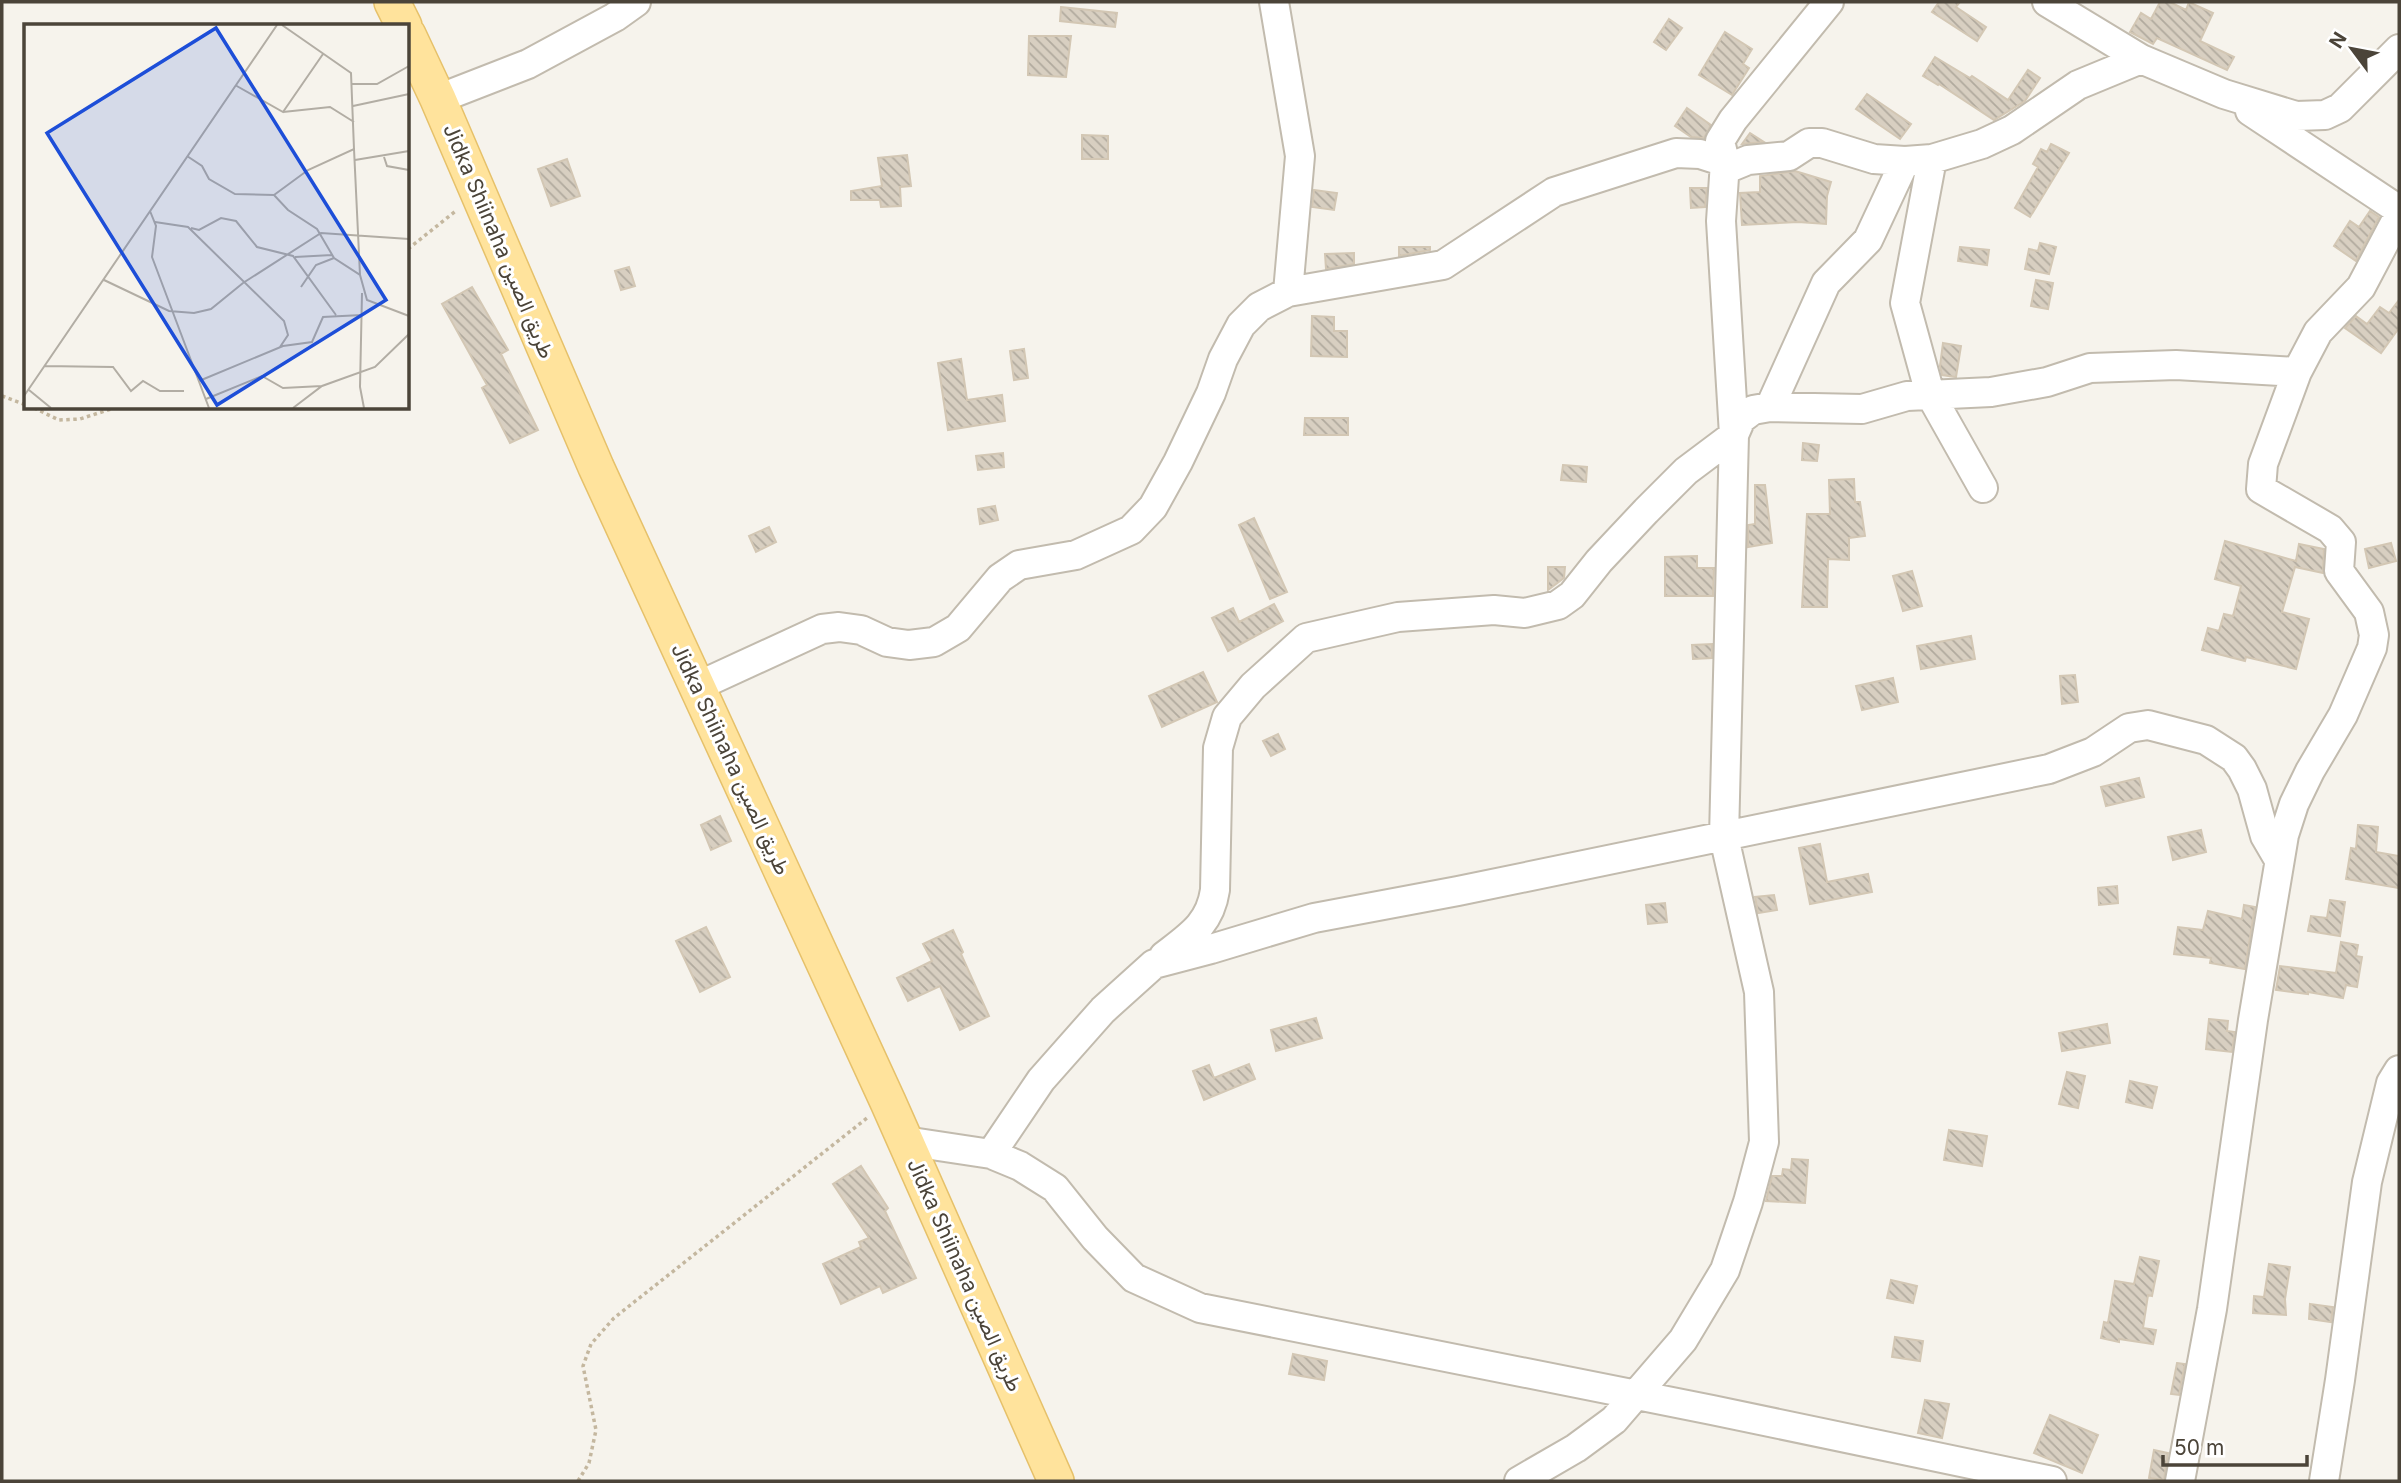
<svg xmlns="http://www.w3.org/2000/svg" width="2401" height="1483" viewBox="0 0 2401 1483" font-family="Inter,Vazirmatn,sans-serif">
<defs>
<pattern id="building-back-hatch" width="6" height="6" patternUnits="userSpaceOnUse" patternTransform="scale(1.75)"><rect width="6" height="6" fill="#d8cfc1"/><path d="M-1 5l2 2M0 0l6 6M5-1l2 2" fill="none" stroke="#b1aa9e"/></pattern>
</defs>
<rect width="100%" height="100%" fill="#f6f3ec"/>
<path fill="url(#building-back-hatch)" stroke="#d3c7b4" stroke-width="2" d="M 1939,2 L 1960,2 L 1956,7 L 1986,27 L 1977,41 L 1932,12 Z
M 2160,2 L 2170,2 L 2186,10 L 2189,2 L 2213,13 L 2200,41 L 2234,57 L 2227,70 L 2157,38 L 2153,44 L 2130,32 L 2141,13 L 2151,19 Z
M 1061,7 L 1117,13 L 1115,27 L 1060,21 Z
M 1669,19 L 1682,28 L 1666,50 L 1654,42 Z
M 1725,32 L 1752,49 L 1743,64 L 1749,68 L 1732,95 L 1699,75 Z
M 1029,36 L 1071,36 L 1066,77 L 1028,75 Z
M 1935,57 L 1970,78 L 1972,76 L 2008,100 L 2028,70 L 2040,78 L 2025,101 L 1994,120 L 1939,84 L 1938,85 L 1923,76 Z
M 1867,94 L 1911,124 L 1900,139 L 1856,109 Z
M 1687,108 L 1711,125 L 1704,138 L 1691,137 L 1675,126 Z
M 1750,133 L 1764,142 L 1742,144 Z
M 1082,135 L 1108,136 L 1108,159 L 1082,159 Z
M 2051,144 L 2069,153 L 2030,217 L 2015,208 L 2038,167 L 2033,164 L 2041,149 L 2047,152 Z
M 907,155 L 911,186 L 900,187 L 901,206 L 881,207 L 880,200 L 851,200 L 851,191 L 882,186 L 878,158 Z
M 567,159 L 580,196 L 551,206 L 538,169 Z
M 1795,171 L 1831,182 L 1827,196 L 1826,224 L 1798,222 L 1742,225 L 1740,193 L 1760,192 L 1760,176 Z
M 1690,188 L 1707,188 L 1705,207 L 1691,208 Z
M 1314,190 L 1337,193 L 1334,210 L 1312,207 Z
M 2370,211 L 2379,217 L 2356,261 L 2334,246 L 2350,221 L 2359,227 Z
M 2040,243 L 2056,247 L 2049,274 L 2025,269 L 2029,249 L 2038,251 Z
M 1399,247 L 1430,247 L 1430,250 L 1399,256 Z
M 1960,247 L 1989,250 L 1987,265 L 1958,261 Z
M 1354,253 L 1354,264 L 1326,269 L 1325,254 Z
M 629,267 L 635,286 L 621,290 L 615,271 Z
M 2036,280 L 2053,283 L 2048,309 L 2031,306 Z
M 472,287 L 508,350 L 501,354 L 538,430 L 510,443 L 482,388 L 487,385 L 442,304 Z
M 2399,300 L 2399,328 L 2381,353 L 2345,328 L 2356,316 L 2367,324 L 2380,307 L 2389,313 Z
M 1312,316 L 1334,317 L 1334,331 L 1347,331 L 1347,357 L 1311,356 Z
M 1943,343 L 1961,346 L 1956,377 L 1942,375 L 1940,366 Z
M 1024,349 L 1028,378 L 1014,380 L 1010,351 Z
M 961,359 L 967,400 L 1002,395 L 1005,421 L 948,430 L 938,363 Z
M 1305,418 L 1348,418 L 1348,435 L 1304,435 Z
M 1803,443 L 1819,445 L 1817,461 L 1802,460 Z
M 1003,453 L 1004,467 L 978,470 L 976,456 Z
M 1563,465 L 1587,467 L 1586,482 L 1561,480 Z
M 1854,479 L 1855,502 L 1860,502 L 1865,536 L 1849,538 L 1849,560 L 1828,559 L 1827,607 L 1802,607 L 1807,514 L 1830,514 L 1829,480 Z
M 1755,485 L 1765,485 L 1772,543 L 1748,547 L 1748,525 L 1755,524 Z
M 995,506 L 998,520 L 980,524 L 978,509 Z
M 1254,518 L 1287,592 L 1270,599 L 1239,525 Z
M 769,527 L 776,542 L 756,552 L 749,536 Z
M 2225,541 L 2296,561 L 2299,544 L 2324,549 L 2323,573 L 2295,567 L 2282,612 L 2309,619 L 2296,669 L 2246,657 L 2245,661 L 2202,650 L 2208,628 L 2219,631 L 2224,614 L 2233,616 L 2241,586 L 2215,579 Z
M 2391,543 L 2396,561 L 2369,568 L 2365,549 Z
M 1697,556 L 1697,568 L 1714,568 L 1713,596 L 1665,596 L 1665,557 Z
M 1548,567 L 1565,567 L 1564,578 L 1548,590 Z
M 1912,571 L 1922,606 L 1903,611 L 1893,576 Z
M 1274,604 L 1283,621 L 1228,651 L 1212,618 L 1233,608 L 1239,622 Z
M 1971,636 L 1975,659 L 1921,669 L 1917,646 Z
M 1712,644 L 1712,658 L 1693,659 L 1692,645 Z
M 1203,672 L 1217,702 L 1162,727 L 1149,696 Z
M 2075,675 L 2078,702 L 2062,704 L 2060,676 Z
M 1893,678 L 1898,702 L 1862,710 L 1856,686 Z
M 1278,734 L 1285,749 L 1271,756 L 1263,741 Z
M 2139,778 L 2144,797 L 2106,806 L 2101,787 Z
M 720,816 L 731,841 L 711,850 L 701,825 Z
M 2358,825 L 2378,827 L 2376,852 L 2399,856 L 2399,888 L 2346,879 L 2351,848 L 2356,849 Z
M 2201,830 L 2206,852 L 2173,860 L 2168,837 Z
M 1820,844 L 1827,882 L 1868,874 L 1872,892 L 1810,904 L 1799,848 Z
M 2117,886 L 2118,903 L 2099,905 L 2098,888 Z
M 1774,895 L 1777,910 L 1758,913 L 1755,897 Z
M 2330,900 L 2345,902 L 2340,936 L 2308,931 L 2311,916 L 2327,918 Z
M 1665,903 L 1667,922 L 1648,924 L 1646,905 Z
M 2244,905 L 2255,907 L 2245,969 L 2210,963 L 2211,958 L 2174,954 L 2178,927 L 2203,930 L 2208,911 L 2242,919 Z
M 706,927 L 730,977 L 700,992 L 676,941 Z
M 953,930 L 963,952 L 961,954 L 989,1016 L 960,1030 L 940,986 L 908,1001 L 897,978 L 932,961 L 923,944 Z
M 2341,942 L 2358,945 L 2356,956 L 2362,957 L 2357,987 L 2346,985 L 2343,998 L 2308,992 L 2308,994 L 2276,990 L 2280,966 L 2336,973 Z
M 1316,1018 L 1322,1038 L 1276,1051 L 1271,1030 Z
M 2209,1019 L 2228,1021 L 2227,1031 L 2235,1032 L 2232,1052 L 2206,1049 Z
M 2107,1024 L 2110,1043 L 2062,1051 L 2059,1033 Z
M 1249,1064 L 1255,1079 L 1204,1100 L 1193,1071 L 1209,1065 L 1214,1078 Z
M 2067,1072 L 2085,1076 L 2078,1108 L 2059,1104 Z
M 2130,1081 L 2157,1087 L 2152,1108 L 2126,1102 Z
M 1949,1130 L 1987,1136 L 1982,1166 L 1944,1160 Z
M 1792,1159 L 1808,1160 L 1805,1203 L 1766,1201 L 1772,1176 L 1782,1176 L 1783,1169 L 1791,1170 Z
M 861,1166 L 888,1208 L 885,1211 L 916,1278 L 883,1293 L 880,1286 L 841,1304 L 823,1264 L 861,1247 L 859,1242 L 869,1238 L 833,1184 Z
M 2140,1257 L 2159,1261 L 2152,1296 L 2148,1295 L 2143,1328 L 2156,1330 L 2153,1344 L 2119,1339 L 2119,1342 L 2101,1338 L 2104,1322 L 2108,1323 L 2115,1281 L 2134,1284 Z
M 2269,1264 L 2290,1267 L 2285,1299 L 2286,1315 L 2253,1313 L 2254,1296 L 2264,1297 Z
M 1891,1280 L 1917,1286 L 1913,1303 L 1887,1298 Z
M 2310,1304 L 2333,1307 L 2331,1322 L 2309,1319 Z
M 1895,1337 L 1923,1341 L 1920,1361 L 1892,1357 Z
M 1293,1354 L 1327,1361 L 1324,1380 L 1289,1374 Z
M 2177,1363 L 2185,1364 L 2179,1395 L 2171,1394 Z
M 1925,1400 L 1949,1404 L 1942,1438 L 1918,1433 Z
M 2050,1415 L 2098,1435 L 2082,1473 L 2034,1453 Z
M 2154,1450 L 2168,1453 L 2164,1480 L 2149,1478 Z"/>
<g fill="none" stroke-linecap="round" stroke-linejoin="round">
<g stroke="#c2bbae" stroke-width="32">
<path id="minor" d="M 1274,2 L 1300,156 L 1288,292
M 2047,2 L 2141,59
M 438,99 L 528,64 L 615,17 L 636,2
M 2250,111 L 2399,210
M 1932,159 L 1905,303 L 1930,394 L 1983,488
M 1770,407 L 1826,283 L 1868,240 L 1905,161
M 698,686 L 822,629 L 839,627 L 861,630 L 887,642 L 909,645 L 934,642 L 958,628 L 1000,578 L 1019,565 L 1076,555 L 1131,530 L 1153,507 L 1178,462 L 1211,393 L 1223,359 L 1241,325 L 1259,307 L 1288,292 L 1443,265 L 1554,192 L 1676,153 L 1700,154 L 1725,162 L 1731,167 L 1748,160 L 1789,156 L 1809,143 L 1822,143 L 1874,159 L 1905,161 L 1932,159 L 1982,144 L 2012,130 L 2078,85 L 2141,59 L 2224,94 L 2296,116 L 2325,115 L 2340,108 L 2399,49
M 1164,956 C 1190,936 1210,924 1215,890 L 1218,748 L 1227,717 L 1253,686 L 1306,638 L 1398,617 L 1494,610 L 1525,613 L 1558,605 L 1572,595 L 1599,561 L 1646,511 L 1686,471 L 1734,435 L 1741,419 L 1753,410 L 1770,407 L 1862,409 L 1907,396 L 1991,392 L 2047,382 L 2090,368 L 2176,365 L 2297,372
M 905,1141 L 991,1154 L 1020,1166 L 1055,1188 L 1095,1238 L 1134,1278 L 1200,1308 L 1712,1410 L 2052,1481
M 991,1154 L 1041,1080 L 1103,1010 L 1154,964 L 1211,949 L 1314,918 L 1458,891 L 2049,769 L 2093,752 L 2129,728 L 2148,725 L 2206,740 L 2234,758 L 2242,769 L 2252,789 L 2265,836 L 2279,860
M 1519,1481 L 1576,1448 L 1614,1420 L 1683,1340 L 1725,1270 L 1748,1202 L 1764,1142 L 1759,992 L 1724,837 L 1734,435 L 1721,221 L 1725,162 L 1720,141 L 1733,120 L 1829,2
M 2180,1481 L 2212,1309 L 2253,1020 L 2284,835 L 2294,804 L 2310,771 L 2343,715 L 2372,648 L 2374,635 L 2369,612 L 2339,571 L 2341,542 L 2330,529 L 2261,489 L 2263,464 L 2297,372 L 2318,332 L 2361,287 L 2399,215
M 2324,1481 L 2340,1380 L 2367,1182 L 2391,1083 L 2399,1070"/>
</g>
<g stroke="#e6c16a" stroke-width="38">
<path id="major" d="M 392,2 L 404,26
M 408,35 L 438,99 L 596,467 L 888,1102 L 1056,1481"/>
</g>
<path stroke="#c4b79f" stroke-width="3.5" stroke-dasharray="3.5 3.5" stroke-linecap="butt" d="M 408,249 L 457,210
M 2,396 L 26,405
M 34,408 L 59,420 L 80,419 L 114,408
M 578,1481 L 589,1463 L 596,1430 L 583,1366 L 591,1344 L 614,1318 L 867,1118"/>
<use href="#minor" stroke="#fff" stroke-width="28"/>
<use href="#major" stroke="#ffe39c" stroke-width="35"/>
</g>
<g text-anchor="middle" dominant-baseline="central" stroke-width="6" stroke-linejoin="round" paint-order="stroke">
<g font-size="21" fill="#4b4439" stroke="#fff">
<text transform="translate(499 241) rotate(67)">Jidka Shiinaha طريق الصين</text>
<text transform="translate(731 759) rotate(65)">Jidka Shiinaha طريق الصين</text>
<text transform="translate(965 1275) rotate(66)">Jidka Shiinaha طريق الصين</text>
</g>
</g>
<g transform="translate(24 24)">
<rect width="385" height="385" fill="#f6f3ec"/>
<path fill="none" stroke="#b2ada4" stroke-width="2" d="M 258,1 L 327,49 L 330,125M 328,60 L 353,60 L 385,42M 211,61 L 259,88 L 299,30M 329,82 L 385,70M 259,88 L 306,83 L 330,98M 163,132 L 178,142 L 185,155 L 211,170 L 250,171 L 264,186 L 293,205 L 310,234 L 336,251 L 343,276 L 385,292M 360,133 L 363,142 L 385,146M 331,136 L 385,127M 250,171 L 284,146 L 330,125 L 336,251M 126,187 L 132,202 L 128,233 L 185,384M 131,198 L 164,203 L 260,297 L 264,311 L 256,323M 167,204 L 175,206 L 197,194 L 212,197 L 233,223 L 269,232 L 312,291M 271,233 L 308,231M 80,256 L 145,287 L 170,289 L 187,285 L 219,259 L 297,209 L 385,215M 277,263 L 292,241 L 310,234M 338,269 L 336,363 L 340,384M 20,342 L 89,343 L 107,367 L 119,357 L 136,367 L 160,367M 175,357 L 259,322 L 288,318 L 299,293 L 338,291M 5,366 L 27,384M 0,372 L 253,1M 182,375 L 238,352 L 259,364 L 298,362M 269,384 L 298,362 L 351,343 L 385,310"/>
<path fill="#1d4ed8" fill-opacity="0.15" stroke="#1d4ed8" stroke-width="3.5" d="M 192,4 L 362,276 L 193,381 L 23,109 Z"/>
<rect width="385" height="385" fill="none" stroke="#4b4439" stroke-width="3.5"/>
</g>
<rect width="2401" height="1483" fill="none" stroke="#4b4439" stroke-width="7"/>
<g transform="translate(2352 49) rotate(302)" stroke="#ffffff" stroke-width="5" paint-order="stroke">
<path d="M0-5L12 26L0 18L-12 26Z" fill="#4b4439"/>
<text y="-10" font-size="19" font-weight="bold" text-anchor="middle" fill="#4b4439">N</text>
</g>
<path d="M2163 1455v10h144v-10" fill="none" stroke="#4b4439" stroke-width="3.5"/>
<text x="2174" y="1455" font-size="21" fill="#4b4439" stroke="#ffffff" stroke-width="5" paint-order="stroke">50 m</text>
</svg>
